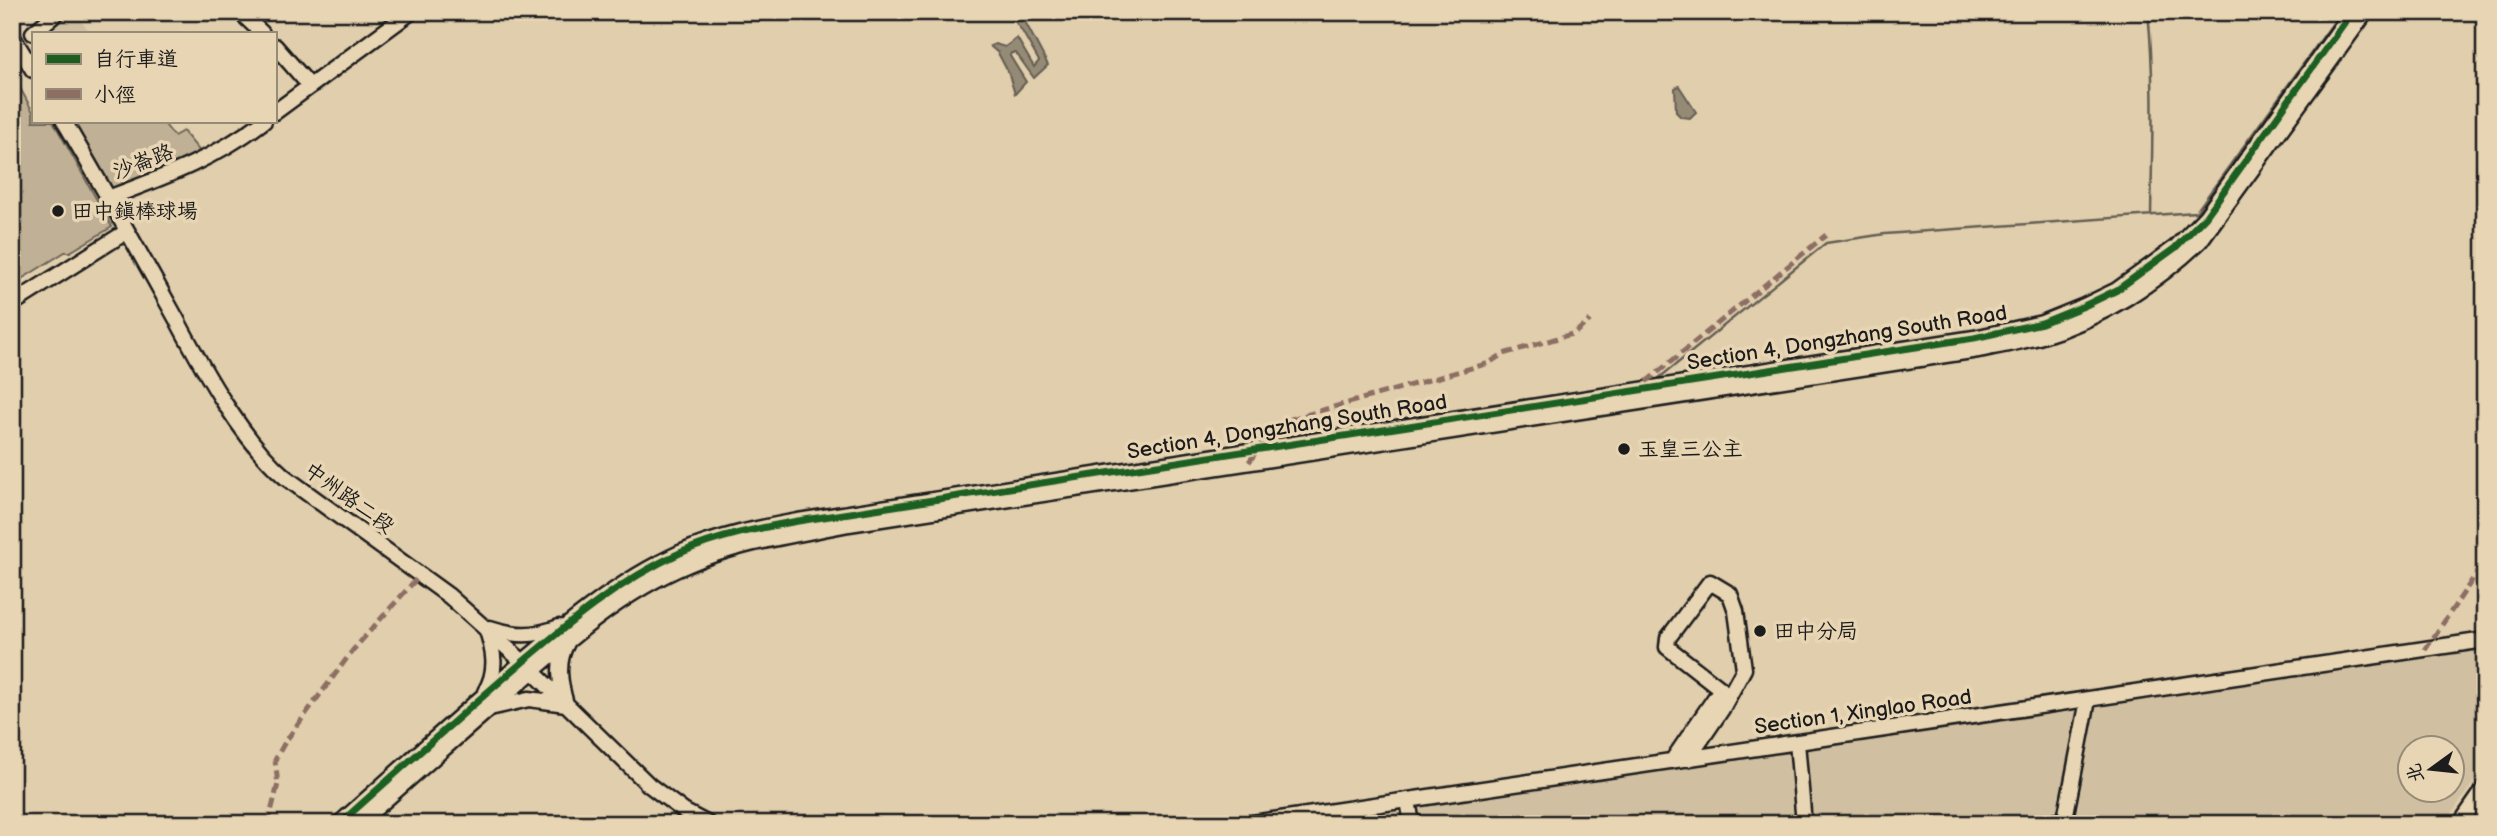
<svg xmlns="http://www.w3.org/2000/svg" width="2497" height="836" viewBox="0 0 2497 836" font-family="'Balsamiq Sans','LXGW WenKai TC',sans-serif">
<rect width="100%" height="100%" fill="#e0cead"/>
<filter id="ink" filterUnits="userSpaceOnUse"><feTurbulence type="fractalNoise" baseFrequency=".0143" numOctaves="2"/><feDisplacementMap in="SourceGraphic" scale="14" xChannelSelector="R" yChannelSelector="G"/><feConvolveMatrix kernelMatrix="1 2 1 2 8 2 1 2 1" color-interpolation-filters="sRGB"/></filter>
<g filter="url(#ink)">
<path fill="#d0bfa1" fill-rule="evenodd" d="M 68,12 L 73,12 L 91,33 L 45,33 Z
M 2485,649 L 2485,766 L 2444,824 L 1280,824 ZM 2410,748 L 2452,748 L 2452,790 L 2410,790 Z"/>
<path fill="#c0b095" stroke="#6e6658" stroke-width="2" d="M 12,73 L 33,112 L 33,121 L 53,121 L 112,227 L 70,252 L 65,252 L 12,285 Z
M 69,121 L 162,121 L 174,136 L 183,131 L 203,155 L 113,191 Z"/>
<path fill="#958a76" stroke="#655e52" stroke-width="2" d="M 1008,12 L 1020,12 L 1048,65 L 1034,78 L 1016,53 L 1011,53 L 1010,56 L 1026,82 L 1015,94 L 1008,72 L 998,53 L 990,46 L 995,44 L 1005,47 L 1017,38 L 1034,67 L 1039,61 L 1022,31 Z
M 1679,86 L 1696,112 L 1690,118 L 1681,117 L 1676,112 L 1675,88 Z"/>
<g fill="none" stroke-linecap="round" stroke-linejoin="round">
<path stroke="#655e52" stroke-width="2.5" d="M 2148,12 C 2155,80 2152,148 2151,215
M 1653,383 L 1826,243 L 1885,234 L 2196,212 L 2341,12"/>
<g stroke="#1c1c1c" stroke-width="19">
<path id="minor" d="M 240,12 L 262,33
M 33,33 L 58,12
M 12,36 L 33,70
M 275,46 L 310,86
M 275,112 L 411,12
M 64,121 C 102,186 140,253 177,320 C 204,371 242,440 285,477 L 449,596 L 523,662 L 649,785 L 685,812 L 708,824
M 108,198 C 167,176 214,159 264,121
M 12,304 L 126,232
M 490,628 C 515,636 534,637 559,627
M 485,692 C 498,671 494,651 486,628
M 494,707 L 529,699 L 566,704 C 560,684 556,662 567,643
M 1797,742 L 1804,824
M 1672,761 L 1721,689 L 1667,647 L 1668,638 L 1710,582 L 1730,594 L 1736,611 L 1744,669 L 1722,709 L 1688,759
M 1408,800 L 1412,824
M 339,824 C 396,773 453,722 511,672 C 564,627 616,582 680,553 C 718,536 759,528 798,521 L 1974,338 L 2042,323 L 2084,306 L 2117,290 L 2175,248 L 2206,216 L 2352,12
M 358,824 C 409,779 460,734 511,690 C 565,642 621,592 689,564 C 740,542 795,535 849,524 L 1978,350 C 1999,346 2021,342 2042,336 C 2101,319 2156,283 2200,241 L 2366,12
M 1246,824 L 2485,640
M 2036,824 L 2065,820
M 2064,824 L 2088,700
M 2460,824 L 2485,788"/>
</g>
<use href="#minor" stroke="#e8d5b3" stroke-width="14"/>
<path stroke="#8d6e63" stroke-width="5" stroke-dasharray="10 5" stroke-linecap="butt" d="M 1646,382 L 1826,235
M 1249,462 L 1258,449 L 1284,421 L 1489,363 L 1503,354 L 1575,333 L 1590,320
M 2425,650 L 2485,561
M 268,824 L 278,784 L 275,760 L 285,742 L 353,650 L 419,576"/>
<g stroke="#e8d5b3" stroke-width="11">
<path id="cycleway" d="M 339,824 C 396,773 453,722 511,672 C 564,627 616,582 680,553 C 718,536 759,528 798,521 L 1974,338 L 2042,323 L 2084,306 L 2117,290 L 2175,248 L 2206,216 L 2352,12"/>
</g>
<use href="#cycleway" stroke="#1b5e20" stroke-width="7"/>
</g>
</g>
<g fill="#1c1c1c" stroke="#e8d5b3" stroke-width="2.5">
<circle cx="58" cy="211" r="7"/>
<circle cx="1624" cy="449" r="7"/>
<circle cx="1760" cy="631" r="7"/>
</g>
<g text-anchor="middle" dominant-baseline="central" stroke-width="7" stroke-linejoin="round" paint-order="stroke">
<g font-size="21" fill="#1c1c1c" stroke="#e8d5b3">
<text transform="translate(143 162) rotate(-21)">沙崙路</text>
<text transform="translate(1847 338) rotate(-9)">Section 4, Dongzhang South Road</text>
<text transform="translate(1287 427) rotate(-9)">Section 4, Dongzhang South Road</text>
<text transform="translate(349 498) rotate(36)">中州路二段</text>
<text transform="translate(1863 712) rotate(-8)">Section 1, Xinglao Road</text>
</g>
<g font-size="21" fill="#1c1c1c" stroke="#e8d5b3" text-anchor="start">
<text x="72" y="211">田中鎮棒球場</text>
<text x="1638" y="449">玉皇三公主</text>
<text x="1774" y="631">田中分局</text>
</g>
</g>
<rect width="2497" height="836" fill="none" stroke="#e8d5b3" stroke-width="42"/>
<rect x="21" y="21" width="2455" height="794" fill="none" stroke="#1c1c1c" stroke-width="2.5" filter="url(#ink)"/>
<rect x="32" y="32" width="245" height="91" fill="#e8d5b3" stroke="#968b77" stroke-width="2"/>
<rect x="46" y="54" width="35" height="10" fill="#1b5e20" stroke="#968b77" stroke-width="2"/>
<text x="94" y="66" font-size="21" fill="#1c1c1c">自行車道</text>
<rect x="46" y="89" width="35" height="10" fill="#8d6e63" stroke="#968b77" stroke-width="2"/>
<text x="94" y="102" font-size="21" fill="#1c1c1c">小徑</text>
<g transform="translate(2431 769) rotate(255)"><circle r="33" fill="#e8d5b3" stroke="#968b77" stroke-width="2"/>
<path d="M0-5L12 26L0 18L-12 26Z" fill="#1c1c1c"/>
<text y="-10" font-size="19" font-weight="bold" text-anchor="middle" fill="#1c1c1c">北</text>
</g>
</svg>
